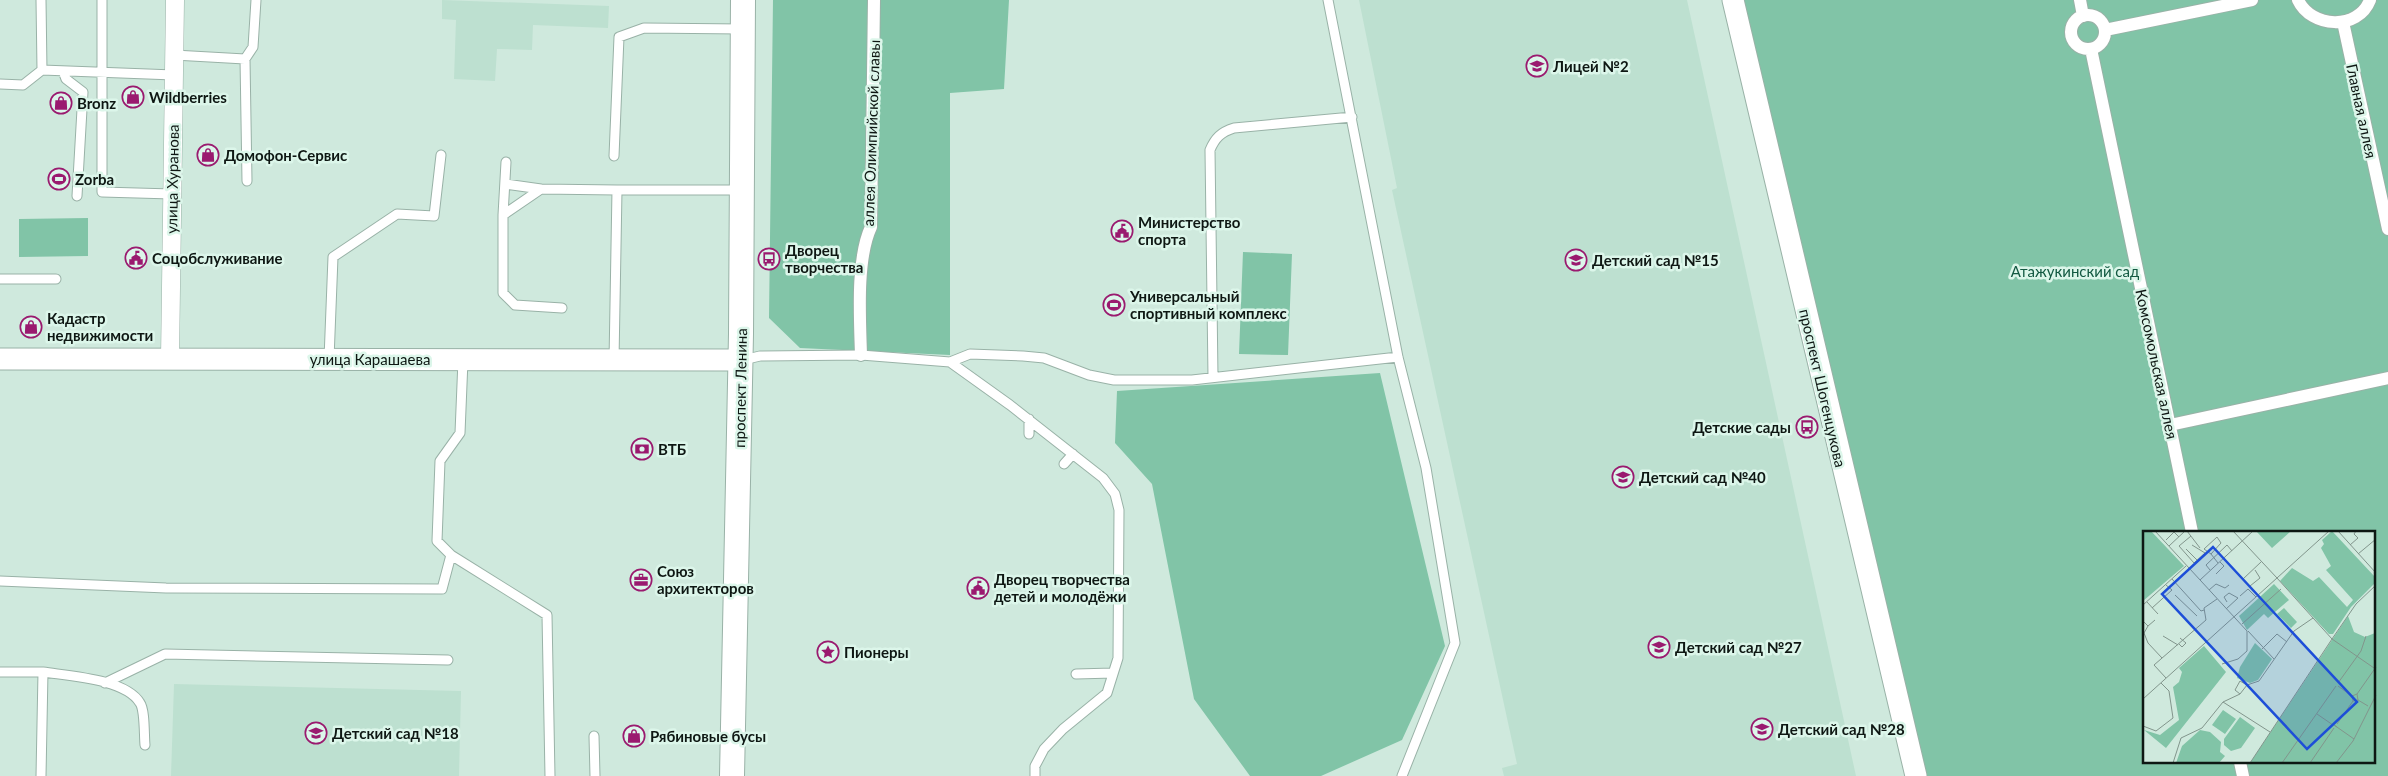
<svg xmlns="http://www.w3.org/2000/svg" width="2388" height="776" viewBox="0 0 2388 776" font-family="Lato,sans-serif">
<rect width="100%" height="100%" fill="#cfe9dd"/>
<path fill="#bde0d0" d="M 442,0 L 609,6 L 608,28 L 533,25 L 532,50 L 497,49 L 495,81 L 454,79 L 456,20 L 442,19 Z
M 1359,0 L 1687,0 L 1856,776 L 1504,776 L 1502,768 L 1517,764 L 1392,190 L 1397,188 Z
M 174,684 L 461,691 L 459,776 L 171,776 Z"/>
<path fill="#81c4a7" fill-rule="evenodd" d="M 773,0 L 1009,0 L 1004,89 L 950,93 L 950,355 L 800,348 L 769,318 Z
M 1733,0 L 2388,0 L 2388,776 L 1916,776 ZM 2144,532 L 2374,532 L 2374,762 L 2144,762 Z
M 88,218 L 88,256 L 19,257 L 19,219 Z
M 1243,252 L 1292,254 L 1288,355 L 1239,354 Z
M 1380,373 L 1445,646 L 1402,740 L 1321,776 L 1250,776 L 1194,699 L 1152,484 L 1115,443 L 1117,391 Z"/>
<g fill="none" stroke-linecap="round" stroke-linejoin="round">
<g stroke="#99b2a7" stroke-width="11">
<path id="service" d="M 41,0 L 42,70
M 102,0 L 102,192 L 172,194
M 1328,0 L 1398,357 L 1426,468 L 1455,643 L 1402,776
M 174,55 L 245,59 L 247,181
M 245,59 L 253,47 L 256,0
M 63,71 L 66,79 L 83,92 L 77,196
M 0,84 L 23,85 L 42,70 L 174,75
M 614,156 L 619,37 L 644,28 L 742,29
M 505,184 L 541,189
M 617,190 L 740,190
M 503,215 L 506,162
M 0,279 L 56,279
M 562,308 L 515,305 L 503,293 L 503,215 L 541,189 L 617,190 L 614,361
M 329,359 L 333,257 L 397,214 L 434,216 L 441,155
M 463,360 L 460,433 L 440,461 L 437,541 L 451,555 L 547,615 L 550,776
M 743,360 L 760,356 L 861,355 L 950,362 L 1010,405 L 1103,478 L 1115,494 L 1119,510 L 1118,658 L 1107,693 L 1063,729 L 1044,749 L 1035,766 L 1035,776
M 950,362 L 970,354 L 1023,356 L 1044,358 L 1089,375 L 1114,380 L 1192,380 L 1398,357
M 1213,377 L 1210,150 C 1215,138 1221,132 1234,128 L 1352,117
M 1029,434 L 1029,419
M 1064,464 L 1073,454
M 0,581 L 166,588 L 442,589 L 451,555
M 0,672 L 43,672 L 41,776
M 43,672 C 69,676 126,679 140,703 C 145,710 144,735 145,745
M 1076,674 L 1113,673
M 105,683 L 165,654 L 448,660
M 594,736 L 595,776"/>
</g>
<g stroke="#99b2a7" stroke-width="14">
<path id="pedestrian" d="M 2080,0 L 2083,16
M 2298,0 C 2311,28 2358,31 2370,0
M2071 32a17 17 0 1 1 34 0a17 17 0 1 1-34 0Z
M 2343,22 L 2388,229
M 2105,30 L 2252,0
M 2091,49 L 2192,532
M 861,355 C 860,319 856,259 871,227 L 874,0
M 2170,425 L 2388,378
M 2240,762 L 2243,776"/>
</g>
<g stroke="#99b2a7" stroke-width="19">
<path id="minor" d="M 170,359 L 175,0"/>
</g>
<g stroke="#99b2a7" stroke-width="23">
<path id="tertiary" d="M 1733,0 L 1916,776
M 0,359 L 740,360"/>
</g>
<g stroke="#99b2a7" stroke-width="26">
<path id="secondary" d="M 732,776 L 741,334 L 743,0"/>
</g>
<use href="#service" stroke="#fff" stroke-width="9"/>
<use href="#pedestrian" stroke="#fff" stroke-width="12"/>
<use href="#minor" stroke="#fff" stroke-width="18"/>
<use href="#tertiary" stroke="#fff" stroke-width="21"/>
<use href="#secondary" stroke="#fff" stroke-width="24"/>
</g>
<defs>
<g id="school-ring" transform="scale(1.125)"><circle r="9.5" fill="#dcf6ea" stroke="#9a1a6f" stroke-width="1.5"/><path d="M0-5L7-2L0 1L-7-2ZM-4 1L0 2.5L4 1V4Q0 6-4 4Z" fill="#9a1a6f"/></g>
<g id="shop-ring" transform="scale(1.125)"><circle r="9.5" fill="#dcf6ea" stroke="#9a1a6f" stroke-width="1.5"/><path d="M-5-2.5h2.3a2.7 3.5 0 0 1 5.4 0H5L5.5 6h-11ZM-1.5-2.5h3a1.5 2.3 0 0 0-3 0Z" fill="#9a1a6f"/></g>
<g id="stadium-ring" transform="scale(1.125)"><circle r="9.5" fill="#dcf6ea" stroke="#9a1a6f" stroke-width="1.5"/><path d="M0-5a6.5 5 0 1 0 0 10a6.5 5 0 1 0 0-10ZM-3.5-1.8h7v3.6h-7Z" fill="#9a1a6f"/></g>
<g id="civic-ring" transform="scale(1.125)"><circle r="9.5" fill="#dcf6ea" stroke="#9a1a6f" stroke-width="1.5"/><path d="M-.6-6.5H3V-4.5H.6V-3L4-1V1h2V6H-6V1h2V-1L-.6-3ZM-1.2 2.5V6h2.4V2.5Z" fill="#9a1a6f"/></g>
<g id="bus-ring" transform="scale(1.125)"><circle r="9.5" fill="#dcf6ea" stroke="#9a1a6f" stroke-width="1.5"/><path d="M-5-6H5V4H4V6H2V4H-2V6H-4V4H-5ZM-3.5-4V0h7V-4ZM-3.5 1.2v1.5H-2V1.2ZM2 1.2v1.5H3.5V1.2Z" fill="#9a1a6f"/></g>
<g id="bank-ring" transform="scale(1.125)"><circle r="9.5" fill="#dcf6ea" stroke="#9a1a6f" stroke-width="1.5"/><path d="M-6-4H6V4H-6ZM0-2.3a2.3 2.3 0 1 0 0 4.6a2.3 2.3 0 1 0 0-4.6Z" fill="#9a1a6f"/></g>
<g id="office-ring" transform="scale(1.125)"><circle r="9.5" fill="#dcf6ea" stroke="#9a1a6f" stroke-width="1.5"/><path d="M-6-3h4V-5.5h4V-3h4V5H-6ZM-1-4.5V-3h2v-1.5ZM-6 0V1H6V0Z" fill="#9a1a6f"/></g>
<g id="sight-ring" transform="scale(1.125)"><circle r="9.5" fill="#dcf6ea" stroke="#9a1a6f" stroke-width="1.5"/><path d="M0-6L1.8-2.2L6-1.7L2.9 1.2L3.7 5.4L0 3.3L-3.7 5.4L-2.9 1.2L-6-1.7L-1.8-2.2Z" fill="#9a1a6f"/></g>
</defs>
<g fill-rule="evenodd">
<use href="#school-ring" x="1537" y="66"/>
<use href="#shop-ring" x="133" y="97"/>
<use href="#shop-ring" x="61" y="103"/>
<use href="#shop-ring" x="208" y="155"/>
<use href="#stadium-ring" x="59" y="179"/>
<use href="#civic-ring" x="1122" y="231"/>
<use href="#civic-ring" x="136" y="258"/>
<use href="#bus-ring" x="769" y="259"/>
<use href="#school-ring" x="1576" y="260"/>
<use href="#stadium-ring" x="1114" y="305"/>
<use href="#shop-ring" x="31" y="327"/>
<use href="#bus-ring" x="1807" y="427"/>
<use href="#bank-ring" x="642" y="449"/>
<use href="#school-ring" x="1623" y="477"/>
<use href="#office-ring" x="641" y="580"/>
<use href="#civic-ring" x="978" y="588"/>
<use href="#school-ring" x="1659" y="647"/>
<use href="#sight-ring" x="828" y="652"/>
<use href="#school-ring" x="1762" y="729"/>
<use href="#school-ring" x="316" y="733"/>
<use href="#shop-ring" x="634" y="736"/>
</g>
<g text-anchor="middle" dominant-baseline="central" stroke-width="5" stroke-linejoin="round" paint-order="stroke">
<g font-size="15" font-weight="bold" fill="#0e1713" stroke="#dcf6ea" text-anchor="start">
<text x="1553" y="66">Лицей №2</text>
<text x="149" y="97">Wildberries</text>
<text x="77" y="103">Bronz</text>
<text x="224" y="155">Домофон-Сервис</text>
<text x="75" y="179">Zorba</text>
<text x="1138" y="222">Министерство<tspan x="1138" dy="17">спорта</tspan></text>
<text x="785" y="250">Дворец<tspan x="785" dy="17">творчества</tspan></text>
<text x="152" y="258">Соцобслуживание</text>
<text x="1592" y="260">Детский сад №15</text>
<text x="1130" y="296">Универсальный<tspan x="1130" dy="17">спортивный комплекс</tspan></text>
<text x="47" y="318">Кадастр<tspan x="47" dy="17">недвижимости</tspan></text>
<text x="1791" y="427" text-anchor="end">Детские сады</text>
<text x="658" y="449">ВТБ</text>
<text x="1639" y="477">Детский сад №40</text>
<text x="657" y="571">Союз<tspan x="657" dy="17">архитекторов</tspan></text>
<text x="994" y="579">Дворец творчества<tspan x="994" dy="17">детей и молодёжи</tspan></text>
<text x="1675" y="647">Детский сад №27</text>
<text x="844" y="652">Пионеры</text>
<text x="1778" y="729">Детский сад №28</text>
<text x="332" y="733">Детский сад №18</text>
<text x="650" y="736">Рябиновые бусы</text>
</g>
<g font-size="15" fill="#0e1713" stroke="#dcf6ea">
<text transform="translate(2362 111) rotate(78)">Главная аллея</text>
<text transform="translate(871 133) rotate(-88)">аллея Олимпийской славы</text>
<text transform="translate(172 179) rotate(-89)">улица Хуранова</text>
<text x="370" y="359">улица Карашаева</text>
<text transform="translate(2157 364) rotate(78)">Комсомольская аллея</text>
<text transform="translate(740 388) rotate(-89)">проспект Ленина</text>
<text transform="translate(1823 388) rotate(77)">проспект Шогенцукова</text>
</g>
<g font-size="15" fill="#125941" stroke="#dcf6ea">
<text x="2075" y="271">Атажукинский сад</text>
</g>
</g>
<g transform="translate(2143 531)">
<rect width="232" height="232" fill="#cfe9dd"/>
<path d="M 0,0 L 8,0 L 41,35 L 0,70 ZM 113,0 L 148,0 L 129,17 ZM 189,0 L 232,46 L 231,53 L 208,76 L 190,103 L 186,103 L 137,50 L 149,37 L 170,50 L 176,46 L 204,76 L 210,69 L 183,39 L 188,35 L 178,17 L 181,13 L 179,9 ZM 131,53 L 146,69 L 125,87 L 121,83 L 104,99 L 96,85 ZM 141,77 L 154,91 L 148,97 L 134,83 ZM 205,85 L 211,101 L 222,106 L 232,102 L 232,232 L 107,232 ZM 112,112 L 129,128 L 115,149 L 107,152 L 94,147 L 97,136 ZM 61,115 L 83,141 L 23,217 L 1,199 L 17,204 L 36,189 L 30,156 L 36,151 L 39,141 L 36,137 ZM 80,179 L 93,188 L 82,203 L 69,194 ZM 97,186 L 112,197 L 98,217 L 88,220 L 81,214 L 81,208 ZM 57,199 L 67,201 L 78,211 L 77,221 L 82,225 L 76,232 L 33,232 L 39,215 Z" fill="#81c4a7"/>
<path fill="none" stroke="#82958c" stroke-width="1" d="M 12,0 L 104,100 L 104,120 L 95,128 L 79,133M 44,0 L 57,17M 90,0 L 134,47M 195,0 L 233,42M 48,5 L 36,15 L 51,32 L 62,22 L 49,14M 23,9 L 31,1 L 36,6M 207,14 L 215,7 L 211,3 L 213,0M 26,15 L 42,0M 43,18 L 54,29M 68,23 L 61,18 L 74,6 L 78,12 L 68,23 L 75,32M 215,23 L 233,8M 67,39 L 63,34 L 84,14 L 89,20M 112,39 L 117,47 L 107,55 L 100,48 L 118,31M 73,43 L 81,35 L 77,31M 134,47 L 189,108 L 213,73 L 233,54M 29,48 L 58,80 L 61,79M 57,49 L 110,0M 66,59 L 73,53 L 82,57 L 86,54M 32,64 L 54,85M 97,65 L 105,58 L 113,66M 4,71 L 15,83M 0,74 L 43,35M 9,77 L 29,59 L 23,54M 83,78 L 95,67 L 86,62 L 81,66 L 84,71M 0,90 L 5,95 L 12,89M 99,93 L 138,58M 5,95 L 1,102 L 5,112 L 19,127M 105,100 L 131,128M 20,105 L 35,114M 36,113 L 39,116 L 43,112 L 37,107M 119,118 L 134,103 L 144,111M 23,147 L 11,134 L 63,89 L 61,77 L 74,68M 195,152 L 218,120 L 223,105M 104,154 L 97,150 L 92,159 L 97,163 L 104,154 L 116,150 L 151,100 L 170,87M 195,155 L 209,165M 214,163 L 233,136M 0,168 L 186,0M 215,169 L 210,170 L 209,165 L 214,163 L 215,169 L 225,175M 80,171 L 97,163M 174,183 L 190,194M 194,193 L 210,170M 0,195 L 13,200 L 30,187 L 26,160 L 18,152M 194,196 L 191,194 L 211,208M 30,232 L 38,207 L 59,197 L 80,171 L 127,201M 107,232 L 189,108 L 231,137M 139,232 L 193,155M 167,232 L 191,197M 193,232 L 210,210 L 233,164"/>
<path fill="#1d4ed8" fill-opacity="0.15" stroke="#1d4ed8" stroke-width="2.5" d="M 70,16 L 214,171 L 164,218 L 19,63 Z"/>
<rect width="232" height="232" fill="none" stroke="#0e1713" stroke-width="2.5"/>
</g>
</svg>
